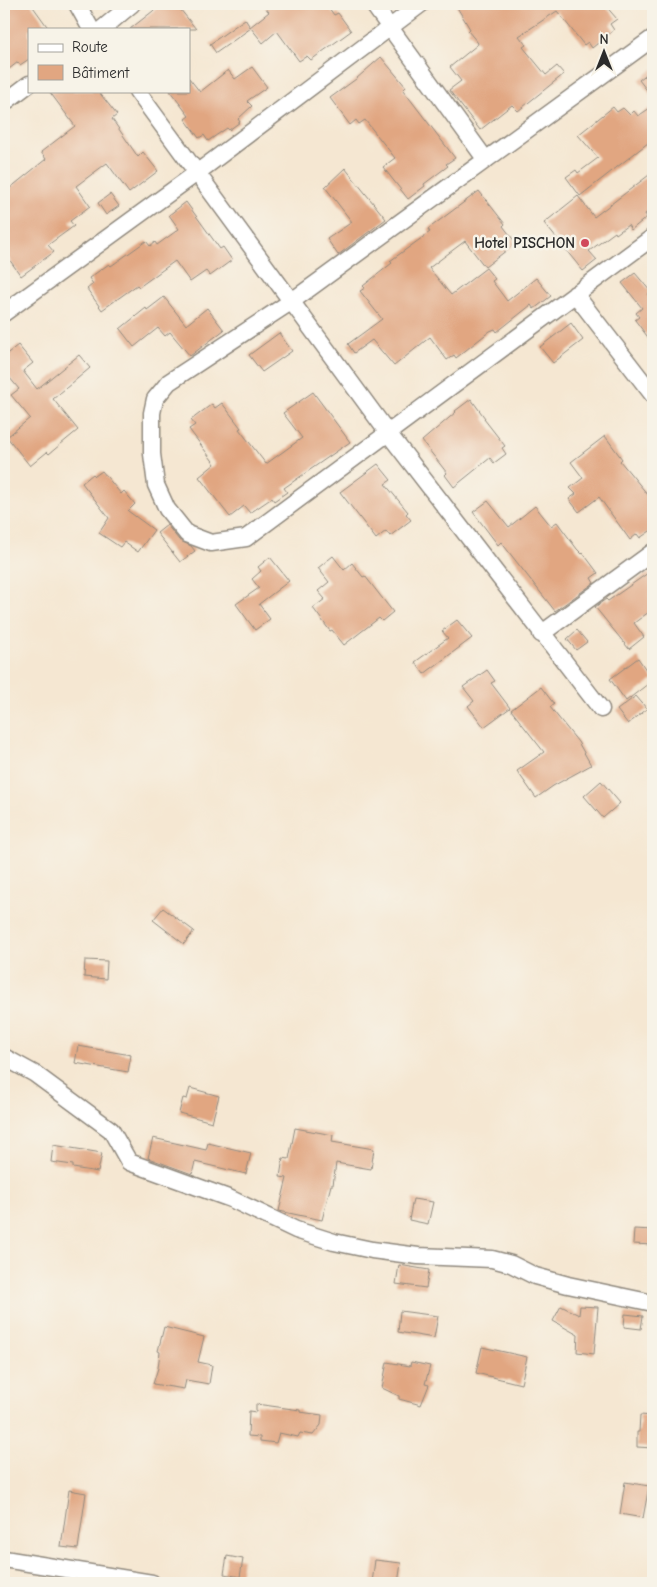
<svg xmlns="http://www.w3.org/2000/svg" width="657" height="1587" viewBox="0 0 657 1587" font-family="'Comic Neue',sans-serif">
<rect width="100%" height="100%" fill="#f7f3e8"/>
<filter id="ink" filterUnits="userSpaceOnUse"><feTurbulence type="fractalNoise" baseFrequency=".02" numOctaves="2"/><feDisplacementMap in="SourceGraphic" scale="10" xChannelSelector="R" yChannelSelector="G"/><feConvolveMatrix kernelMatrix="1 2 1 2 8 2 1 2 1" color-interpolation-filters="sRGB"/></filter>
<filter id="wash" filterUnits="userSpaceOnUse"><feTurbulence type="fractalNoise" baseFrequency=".0096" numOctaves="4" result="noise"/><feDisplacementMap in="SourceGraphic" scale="20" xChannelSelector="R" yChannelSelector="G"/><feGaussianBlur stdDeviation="1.12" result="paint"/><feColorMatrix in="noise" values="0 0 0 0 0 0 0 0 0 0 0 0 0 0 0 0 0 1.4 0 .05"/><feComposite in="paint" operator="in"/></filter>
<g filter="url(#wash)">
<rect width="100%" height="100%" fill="#f5e7d2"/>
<g id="blocks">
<path fill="#e1a681" d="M 4,4 L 31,4 L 49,29 L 29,29 L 29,59 L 20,65 L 18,62 L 9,69 L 4,62 Z
M 162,4 L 176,4 L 196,29 L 130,29 Z
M 262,4 L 326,4 L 334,15 L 338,13 L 351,31 L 311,60 L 307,56 L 299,61 L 277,31 L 263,43 L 251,28 L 216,53 L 210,44 L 245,19 L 250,27 L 269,12 Z
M 455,4 L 604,4 L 617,19 L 610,24 L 614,30 L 592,48 L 588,42 L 584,45 L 557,11 L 519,36 L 526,45 L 523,47 L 546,75 L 557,66 L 564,74 L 518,111 L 512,105 L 480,130 L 449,90 L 461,81 L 450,67 L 477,45 L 478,43 L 468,31 L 470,29 Z
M 381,57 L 406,87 L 403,90 L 455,158 L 446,164 L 448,166 L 424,184 L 425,186 L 408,199 L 383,167 L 395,158 L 365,120 L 359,124 L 356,120 L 350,125 L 330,98 L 356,79 Z
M 252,67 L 267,87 L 247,101 L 252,106 L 238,119 L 240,122 L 229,130 L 227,128 L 208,141 L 204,135 L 199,138 L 185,119 L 189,116 L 170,91 L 189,91 L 189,78 L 200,92 L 228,70 L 235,79 Z
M 653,69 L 653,98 L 639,80 Z
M 49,91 L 98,91 L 117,115 L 112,119 L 138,157 L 143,152 L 158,171 L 129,193 L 107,163 L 76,186 L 90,206 L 70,221 L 74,226 L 48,245 L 54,252 L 21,276 L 4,252 L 4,193 L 46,159 L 41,152 L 75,126 Z
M 653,106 L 653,139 L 580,196 L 566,177 L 576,170 L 578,173 L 598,158 L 578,135 L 613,107 L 617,112 L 623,108 L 630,115 L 634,111 L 638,116 Z
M 345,168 L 386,219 L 338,255 L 327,239 L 352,222 L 325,187 Z
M 653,172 L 653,208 L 645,214 L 647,217 L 631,230 L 628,225 L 616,234 L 615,232 L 589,251 L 597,260 L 583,271 L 544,223 L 578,196 L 594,217 Z
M 479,191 L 505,224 L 503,226 L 516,243 L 485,267 L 465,241 L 429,268 L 451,295 L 486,268 L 495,279 L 492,281 L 507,301 L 536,278 L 551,296 L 534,309 L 531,305 L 497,332 L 495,329 L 490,331 L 456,358 L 454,355 L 447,360 L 430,337 L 394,366 L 372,340 L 354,353 L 348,344 L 382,319 L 360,291 L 365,288 L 363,286 L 392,263 L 390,261 L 430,232 L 428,229 Z
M 110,194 L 119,206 L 106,215 L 98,203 Z
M 186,202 L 220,249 L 223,247 L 232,260 L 210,276 L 206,271 L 190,282 L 175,261 L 139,287 L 137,285 L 102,310 L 87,289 L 93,284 L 89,278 L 109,264 L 111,266 L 146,241 L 150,246 L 155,242 L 157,245 L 179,229 L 169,215 Z
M 635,273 L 651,292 L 648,294 L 653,300 L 653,344 L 635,320 L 639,317 L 636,313 L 642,308 L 622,283 Z
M 164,297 L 186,325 L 207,308 L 224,330 L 190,356 L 170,332 L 165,336 L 158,328 L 134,347 L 120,329 L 146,308 L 147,310 Z
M 571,323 L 583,340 L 553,363 L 540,347 Z
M 279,333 L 292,351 L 262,372 L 249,355 Z
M 18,345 L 33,363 L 23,371 L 37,389 L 79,355 L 90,368 L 53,399 L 78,430 L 49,454 L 47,452 L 30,466 L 7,437 L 30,418 L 11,395 L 19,389 L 4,371 L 4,356 Z
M 313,392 L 350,442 L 284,488 L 287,492 L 274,501 L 272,498 L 250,513 L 244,506 L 230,517 L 199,477 L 215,464 L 189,429 L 195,425 L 191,420 L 212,404 L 215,408 L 222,403 L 241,428 L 239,429 L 266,464 L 302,438 L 283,413 Z
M 471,399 L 485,418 L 484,419 L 505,446 L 502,448 L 506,454 L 494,463 L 490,458 L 454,487 L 445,475 L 447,473 L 422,441 L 456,412 L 455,411 Z
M 605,436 L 622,459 L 620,461 L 653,501 L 653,529 L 640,538 L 637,534 L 630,540 L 599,497 L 579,512 L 569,499 L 576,494 L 570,488 L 583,478 L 571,462 Z
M 378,464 L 391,480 L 385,484 L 408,512 L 406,514 L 411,520 L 390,536 L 386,531 L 376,539 L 340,492 Z
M 102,471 L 121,494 L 124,491 L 135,504 L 128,511 L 154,530 L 138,552 L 124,542 L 120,547 L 99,533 L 109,518 L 82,483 L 93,474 L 95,476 Z
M 488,501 L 509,527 L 535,506 L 551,526 L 557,522 L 577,549 L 582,554 L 583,553 L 598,573 L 591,578 L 594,583 L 555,611 L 501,542 L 498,545 L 473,512 Z
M 167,525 L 179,540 L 191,546 L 195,551 L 180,562 L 157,533 Z
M 333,556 L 344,570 L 352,563 L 363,577 L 365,576 L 393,612 L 382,621 L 379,618 L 344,645 L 332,630 L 330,631 L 313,608 L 325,599 L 318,591 L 329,582 L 318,568 Z
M 270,557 L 289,581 L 259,604 L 270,619 L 255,630 L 236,604 L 259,588 L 252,579 L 261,571 L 258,567 Z
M 648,573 L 653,580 L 653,609 L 634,623 L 644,637 L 629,649 L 595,607 L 606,599 L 608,601 Z
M 457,620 L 472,638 L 424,674 L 415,662 L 448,638 L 442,631 Z
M 577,630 L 587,642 L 576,650 L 567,639 Z
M 638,658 L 653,680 L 626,701 L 610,679 Z
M 487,670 L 495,681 L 491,683 L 510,708 L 484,727 L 468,706 L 474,701 L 463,687 Z
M 541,687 L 554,704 L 550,707 L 578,742 L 591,765 L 553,786 L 536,798 L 517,771 L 544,752 L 511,710 Z
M 636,696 L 647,709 L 628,724 L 617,710 Z
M 601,781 L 620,803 L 603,818 L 584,796 Z
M 163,908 L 194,931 L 184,944 L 153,920 Z
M 85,960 L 107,961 L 106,979 L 84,977 Z
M 78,1046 L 131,1055 L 128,1072 L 75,1063 Z
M 190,1088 L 219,1096 L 212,1122 L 179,1113 L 183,1098 L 187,1099 Z
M 295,1128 L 333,1135 L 332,1142 L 374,1149 L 371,1169 L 336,1163 L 333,1185 L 331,1185 L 322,1220 L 279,1211 L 287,1178 L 280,1177 L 283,1158 L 289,1159 Z
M 153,1138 L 206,1150 L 208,1143 L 251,1153 L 246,1174 L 195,1162 L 192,1174 L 148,1158 Z
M 53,1145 L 102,1153 L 98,1172 L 73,1168 L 73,1165 L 51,1162 Z
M 413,1199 L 433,1202 L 428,1224 L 409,1220 Z
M 634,1229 L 653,1230 L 653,1245 L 633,1244 Z
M 399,1265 L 429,1270 L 426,1288 L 396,1284 Z
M 561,1306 L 579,1315 L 580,1306 L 598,1307 L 594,1354 L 577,1352 L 578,1335 L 553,1321 Z
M 400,1311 L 438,1316 L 434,1338 L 398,1332 Z
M 625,1314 L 643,1316 L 641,1329 L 624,1327 Z
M 164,1327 L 204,1337 L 198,1362 L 212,1365 L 209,1384 L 186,1380 L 184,1389 L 153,1384 L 158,1368 L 160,1352 L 158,1351 Z
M 482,1347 L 527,1357 L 521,1384 L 476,1373 Z
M 387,1362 L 410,1366 L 411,1362 L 430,1366 L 425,1384 L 429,1385 L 421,1405 L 399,1399 L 399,1396 L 382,1388 Z
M 256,1404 L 300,1410 L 300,1412 L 322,1415 L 321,1425 L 313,1435 L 300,1433 L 298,1437 L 279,1433 L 276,1443 L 260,1441 L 260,1437 L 248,1436 L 249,1411 L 256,1412 Z
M 640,1415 L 653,1416 L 653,1448 L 637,1447 L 637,1432 L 639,1432 Z
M 625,1482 L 649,1486 L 643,1518 L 620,1514 Z
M 69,1490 L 86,1493 L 78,1549 L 61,1547 Z
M 227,1556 L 243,1559 L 240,1577 L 224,1574 Z
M 375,1560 L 401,1563 L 398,1583 L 372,1583 Z"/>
</g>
</g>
<g filter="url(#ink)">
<use href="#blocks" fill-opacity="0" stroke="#90897e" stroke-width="1"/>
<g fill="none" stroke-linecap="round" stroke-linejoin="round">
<g stroke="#90897e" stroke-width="19">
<path id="minor" d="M 77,4 L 91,29
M 373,4 L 486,160
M 102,29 L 132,4
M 653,38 L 292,301 L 169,382 L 155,399 L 152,413 L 152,454 L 156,485 L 167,509 L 187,534 L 211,543 L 246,538 L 653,237
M 137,91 L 388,433 L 601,709
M 4,103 L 29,84
M 575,294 L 653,395
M 4,313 L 198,172 L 421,4
M 541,634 L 653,552
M 4,1057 L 35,1074 L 111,1130 L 129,1162 L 231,1199 L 296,1230 L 334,1242 L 372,1250 L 418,1256 L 492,1259 L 511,1264 L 535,1276 L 568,1285 L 653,1303
M 4,1559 L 152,1583"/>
</g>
<use href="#minor" stroke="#fff" stroke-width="16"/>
</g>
</g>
<circle fill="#d1495b" stroke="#f7f3e8" stroke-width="2" cx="585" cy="243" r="5"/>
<g text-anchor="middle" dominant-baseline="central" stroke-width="5" stroke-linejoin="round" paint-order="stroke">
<g font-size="15" font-weight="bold" fill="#2b2b2b" stroke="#f7f3e8" text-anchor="end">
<text x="575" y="243">Hotel PISCHON</text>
</g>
</g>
<rect width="657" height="1587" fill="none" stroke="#f7f3e8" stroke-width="20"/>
<rect x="28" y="28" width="162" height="65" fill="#f7f3e8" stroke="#a5a39c"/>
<rect x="38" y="44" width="25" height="8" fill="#ffffff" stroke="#a5a39c"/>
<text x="72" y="52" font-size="15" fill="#2b2b2b">Route</text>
<rect x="38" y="65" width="25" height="15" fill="#e1a681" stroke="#a5a39c"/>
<text x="72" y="78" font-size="15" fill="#2b2b2b">Bâtiment</text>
<g transform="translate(604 52)" stroke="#f7f3e8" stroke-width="4" paint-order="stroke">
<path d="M0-4L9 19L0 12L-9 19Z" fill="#2b2b2b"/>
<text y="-8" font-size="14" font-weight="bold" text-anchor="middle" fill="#2b2b2b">N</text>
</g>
</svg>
